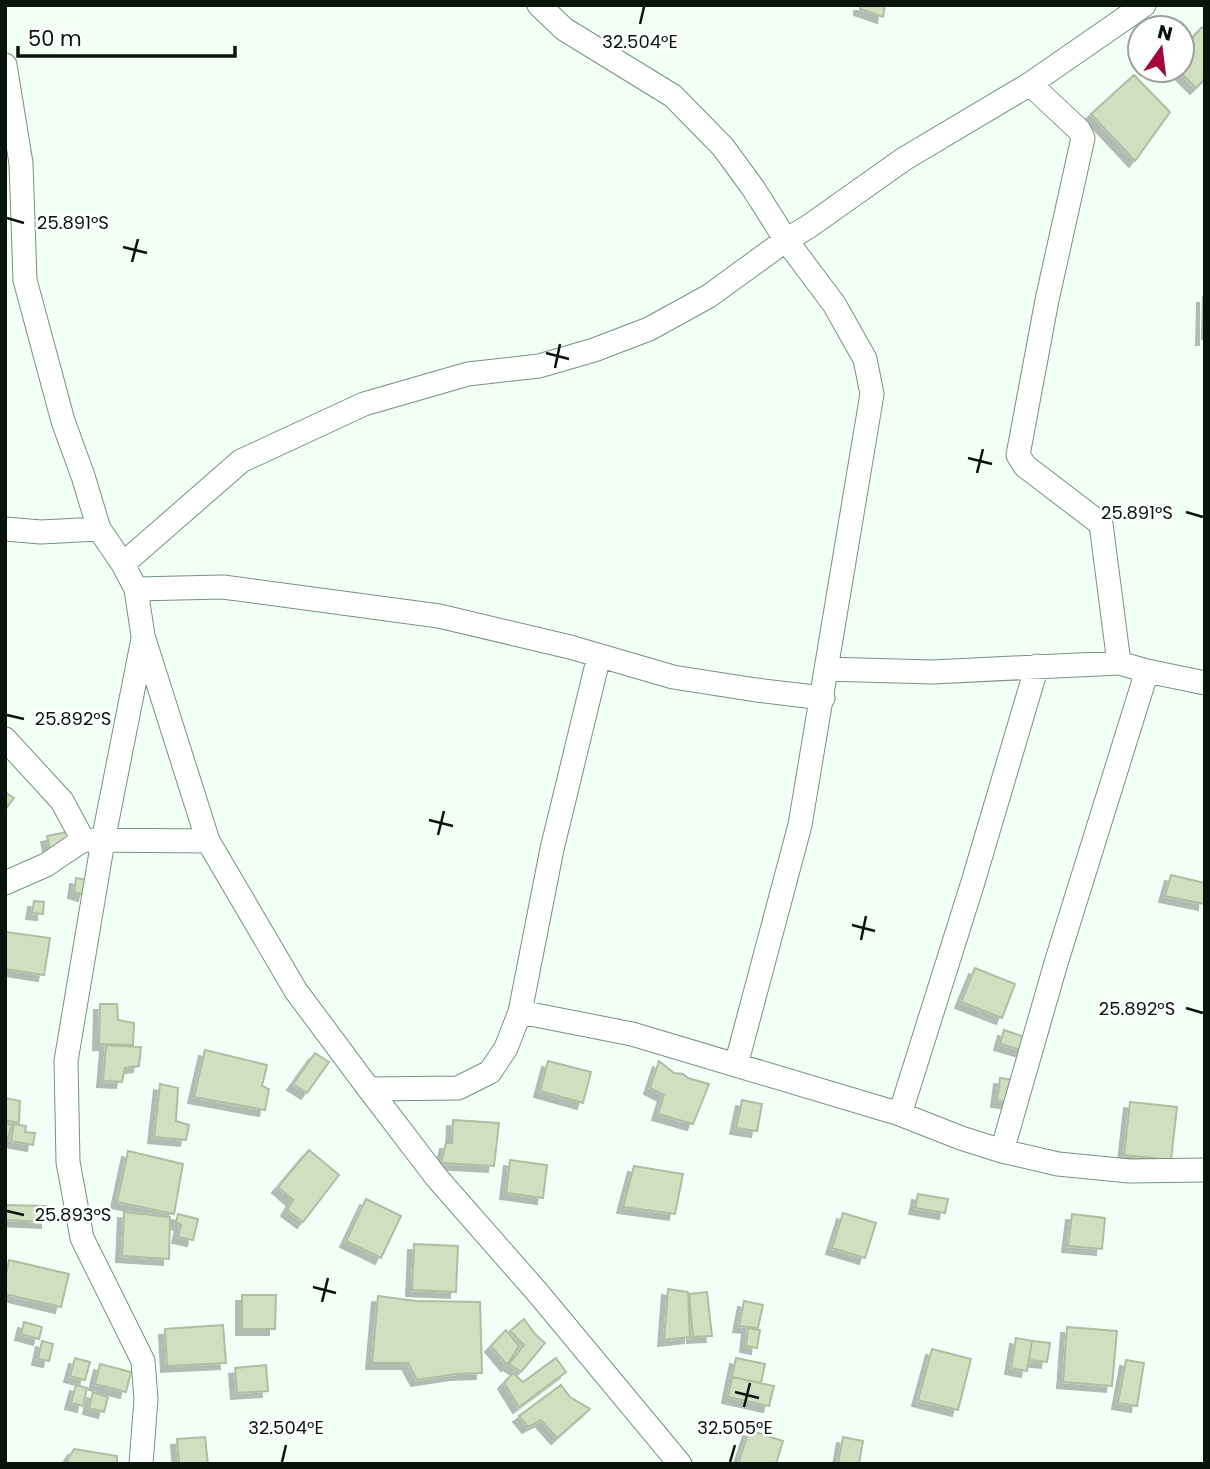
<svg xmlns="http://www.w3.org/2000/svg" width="1210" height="1469" viewBox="0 0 1210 1469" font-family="Poppins,sans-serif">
<defs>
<filter id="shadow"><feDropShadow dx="-6" dy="6" stdDeviation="0" flood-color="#0004"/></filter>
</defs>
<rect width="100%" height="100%" fill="#f2fff6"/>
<path fill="#d1dfc1" stroke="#afbda0" stroke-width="2" filter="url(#shadow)" d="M 860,5 L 885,5 L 883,17 L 860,9 Z
M 1202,27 L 1205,30 L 1205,79 L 1196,88 L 1178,70 L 1182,70 L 1182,49 Z
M 1134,75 L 1170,112 L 1135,161 L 1091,114 Z
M 1203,297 L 1205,297 L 1205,339 L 1202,339 Z
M 5,792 L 14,798 L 5,810 Z
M 67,832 L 70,845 L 50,850 L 47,836 Z
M 1171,875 L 1205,883 L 1204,904 L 1165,896 Z
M 76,878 L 87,880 L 84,895 L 74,892 Z
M 34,901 L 44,902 L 43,914 L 32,913 Z
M 6,932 L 50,938 L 44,975 L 5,969 Z
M 975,968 L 1015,984 L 1002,1018 L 961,1002 Z
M 100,1004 L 117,1004 L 118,1020 L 134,1023 L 133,1045 L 99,1044 Z
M 1004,1030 L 1028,1038 L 1024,1051 L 1000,1044 Z
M 106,1045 L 141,1047 L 139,1066 L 125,1068 L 122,1082 L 103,1081 Z
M 205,1050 L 267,1065 L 262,1086 L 269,1089 L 265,1110 L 194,1097 Z
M 315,1053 L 329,1062 L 307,1093 L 293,1084 Z
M 548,1061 L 591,1072 L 583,1103 L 540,1091 Z
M 659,1061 L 674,1073 L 683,1074 L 688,1078 L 709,1084 L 693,1124 L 658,1114 L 664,1095 L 650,1088 Z
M 1000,1078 L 1017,1080 L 1013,1103 L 997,1101 Z
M 160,1084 L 178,1088 L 176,1121 L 189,1125 L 186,1140 L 154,1137 Z
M 5,1098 L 20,1101 L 19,1123 L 5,1120 Z
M 742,1100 L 762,1104 L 757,1131 L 736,1128 Z
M 1130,1102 L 1177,1107 L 1171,1160 L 1124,1155 Z
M 453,1120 L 499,1123 L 494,1166 L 441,1163 L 446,1143 L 452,1143 Z
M 5,1123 L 12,1125 L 7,1141 L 5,1141 Z
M 14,1124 L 26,1126 L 25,1132 L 35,1133 L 33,1145 L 11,1141 Z
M 309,1150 L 339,1175 L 303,1222 L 287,1210 L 293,1200 L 278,1187 Z
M 128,1151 L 183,1164 L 174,1214 L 117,1202 Z
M 510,1160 L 547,1165 L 543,1198 L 506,1193 Z
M 634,1166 L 683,1174 L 675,1214 L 623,1207 Z
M 918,1194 L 948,1199 L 945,1213 L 915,1208 Z
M 366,1199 L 401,1216 L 381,1258 L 346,1241 Z
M 5,1205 L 47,1206 L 47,1222 L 5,1220 Z
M 124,1212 L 170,1217 L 169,1259 L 122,1256 Z
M 843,1213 L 876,1223 L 865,1258 L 832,1248 Z
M 178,1214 L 198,1219 L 193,1240 L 178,1237 L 181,1225 L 176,1222 Z
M 1072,1214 L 1105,1218 L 1102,1249 L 1068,1246 Z
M 414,1244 L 458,1246 L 456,1292 L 412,1290 Z
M 9,1260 L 69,1274 L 61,1307 L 5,1294 L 5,1278 Z
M 668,1289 L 688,1292 L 690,1337 L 664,1340 Z
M 707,1292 L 712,1336 L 693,1337 L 689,1294 Z
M 242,1295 L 276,1295 L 275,1329 L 242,1329 Z
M 378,1296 L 416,1301 L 480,1302 L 482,1373 L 456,1374 L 417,1380 L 408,1363 L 372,1363 Z
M 744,1301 L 763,1305 L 758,1328 L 739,1326 Z
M 524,1319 L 535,1334 L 545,1343 L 521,1372 L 509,1364 L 524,1345 L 510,1331 Z
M 24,1322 L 42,1327 L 39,1339 L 21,1334 Z
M 223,1325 L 226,1363 L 167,1366 L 165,1329 Z
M 1067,1327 L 1117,1331 L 1112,1386 L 1063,1382 Z
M 748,1328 L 760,1330 L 757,1348 L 746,1346 Z
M 506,1330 L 519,1346 L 507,1365 L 491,1346 Z
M 1016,1338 L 1032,1341 L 1027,1371 L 1011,1368 Z
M 42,1341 L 53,1344 L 49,1361 L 38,1359 Z
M 1032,1341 L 1050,1343 L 1047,1362 L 1029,1360 Z
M 932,1349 L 971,1359 L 958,1410 L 918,1400 Z
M 75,1358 L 90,1362 L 85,1380 L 70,1376 Z
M 556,1358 L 566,1372 L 519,1407 L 504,1383 L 513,1373 L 523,1382 Z
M 736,1358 L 765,1364 L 761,1383 L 732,1377 Z
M 1126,1360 L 1144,1363 L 1137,1406 L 1118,1403 Z
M 100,1364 L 131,1372 L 126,1392 L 95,1384 Z
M 266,1365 L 268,1391 L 237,1393 L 235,1368 Z
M 732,1377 L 774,1386 L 769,1406 L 728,1397 Z
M 76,1385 L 87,1388 L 83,1406 L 71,1403 Z
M 561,1385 L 570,1397 L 590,1409 L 557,1438 L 541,1420 L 528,1427 L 519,1416 Z
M 93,1392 L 108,1397 L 104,1412 L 89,1408 Z
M 749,1430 L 783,1441 L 776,1464 L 738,1464 Z
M 205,1437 L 208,1464 L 179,1464 L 177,1439 Z
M 843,1437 L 863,1441 L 859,1464 L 838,1464 Z
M 74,1449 L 117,1456 L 117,1464 L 69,1464 L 67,1460 Z"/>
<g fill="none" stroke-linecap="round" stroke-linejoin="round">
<g stroke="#759280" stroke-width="25">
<path id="minor" d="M 539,5 L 564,29 L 673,96 L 723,147 L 753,188 L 786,240 L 834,304 L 865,359 L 872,394 L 800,825 L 736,1065
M 5,65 L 21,163 L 25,280 L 63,421 L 83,476 L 99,529 L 123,564 L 136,589 L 143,636 L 208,841 L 296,991 L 369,1089 L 437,1178 L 538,1293 L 680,1464
M 1030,84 L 1079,130 L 1083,138 L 1047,300 L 1018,455 L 1025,466 L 1101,524 L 1119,663
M 5,529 L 41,532 L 99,529
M 123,564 L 241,461 L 364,404 L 468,374 L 539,366 L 594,350 L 649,329 L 709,296 L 786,240 L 808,227 L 904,159 L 1030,84 L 1144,5
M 136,589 L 223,587 L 439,616 L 570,647 L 673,677 L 756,690 L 823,698
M 826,669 L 932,672 L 1119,663 L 1147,671 L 1205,683
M 5,739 L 62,801 L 83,840
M 5,883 L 46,865 L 83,840 L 208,841
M 520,1012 L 632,1034 L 900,1114 L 961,1138 L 1002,1151 L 1058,1164 L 1129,1171 L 1205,1170
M 369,1089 L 458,1088 L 490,1072 L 506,1048 L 520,1012 L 552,849 L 599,656
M 900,1114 L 973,882 L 1037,666
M 1002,1151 L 1056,963 L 1147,671
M 141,1464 L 146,1399 L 143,1361 L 82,1238 L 68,1162 L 66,1061 L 103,841 L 143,639"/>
</g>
<use href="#minor" stroke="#fff" stroke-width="23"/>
</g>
<path fill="none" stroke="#08130c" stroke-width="2.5" d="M 640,24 L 644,7M 7,218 L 24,223M 123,247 L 147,253M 132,262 L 138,239M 546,353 L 569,359M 555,368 L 560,344M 968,458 L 992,464M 977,473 L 983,449M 1186,512 L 1203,517M 7,715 L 24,719M 429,820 L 453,826M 438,835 L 444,811M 852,925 L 875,931M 861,940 L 866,916M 1186,1008 L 1203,1013M 7,1211 L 24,1215M 313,1287 L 336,1293M 322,1302 L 328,1278M 735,1392 L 759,1398M 744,1407 L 750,1383M 282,1462 L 286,1445M 730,1462 L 735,1445"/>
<g font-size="18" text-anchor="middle" fill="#08130c" stroke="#fff" stroke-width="5" stroke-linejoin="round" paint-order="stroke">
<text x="640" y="48">32.504°E</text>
<text x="73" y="229">25.891°S</text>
<text x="1137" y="519">25.891°S</text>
<text x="73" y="725">25.892°S</text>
<text x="1137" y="1015">25.892°S</text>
<text x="73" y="1221">25.893°S</text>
<text x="286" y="1434">32.504°E</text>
<text x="735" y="1434">32.505°E</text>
</g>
<rect width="1210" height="1469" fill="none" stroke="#08130c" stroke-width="14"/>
<g transform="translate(1161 49) rotate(14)"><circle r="33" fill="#ffffff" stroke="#9ca19e" stroke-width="2"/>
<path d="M0-5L12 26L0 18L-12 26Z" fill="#a40739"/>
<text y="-10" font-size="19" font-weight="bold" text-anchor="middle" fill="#08130c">N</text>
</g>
<path d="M18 46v10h217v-10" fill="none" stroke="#08130c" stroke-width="3.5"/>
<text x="28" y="46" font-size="21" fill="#08130c" stroke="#ffffff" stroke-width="5" paint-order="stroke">50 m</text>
</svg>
